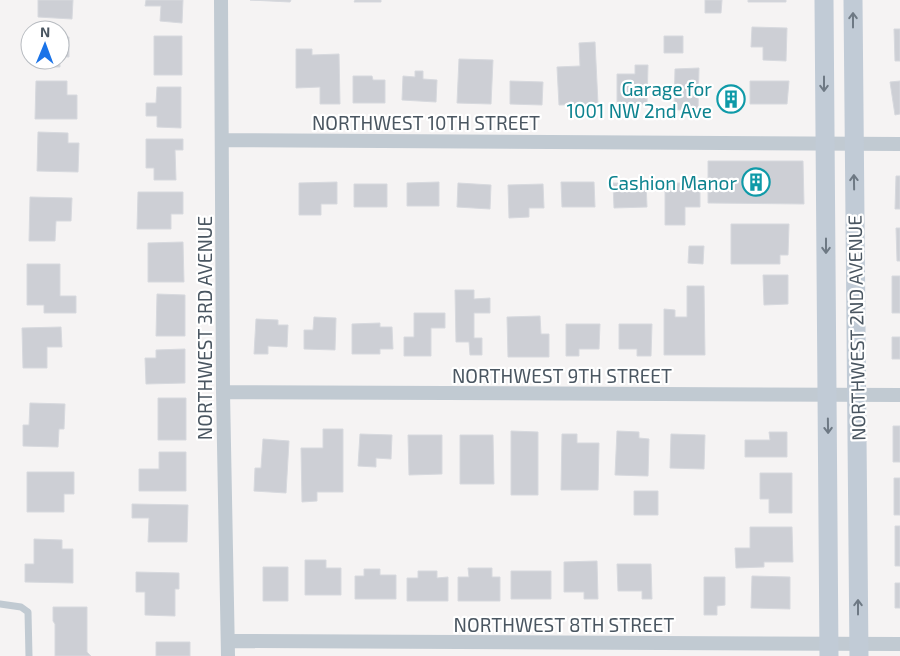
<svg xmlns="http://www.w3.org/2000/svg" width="900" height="656" viewBox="0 0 900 656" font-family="'Exo 2',sans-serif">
<rect width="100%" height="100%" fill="#f5f3f3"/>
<path fill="#cdcfd5" stroke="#d7d9de" d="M 38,0 L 73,0 L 72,19 L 38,17 Z
M 146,0 L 183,0 L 182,23 L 160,21 L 161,6 L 145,6 Z
M 250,0 L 291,0 L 290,2 Z
M 355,0 L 381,0 L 381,2 L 354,2 Z
M 705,0 L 722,0 L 721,13 L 705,13 Z
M 748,0 L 786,0 L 786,2 L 748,2 Z
M 752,27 L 787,28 L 786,61 L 763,60 L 763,47 L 751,47 Z
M 894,29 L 900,29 L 900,61 L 895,61 Z
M 60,30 L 62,30 L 62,37 L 69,37 L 69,57 L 60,57 L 60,67 L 39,67 L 39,60 L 60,60 Z
M 154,36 L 182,36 L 182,75 L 154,75 Z
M 664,36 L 683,36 L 683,53 L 664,53 Z
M 595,42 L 598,104 L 559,105 L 557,67 L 580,66 L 579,43 Z
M 296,49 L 312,49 L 312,55 L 339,54 L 340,104 L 320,104 L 320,87 L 296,88 Z
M 459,59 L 493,60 L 491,104 L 457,103 Z
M 635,65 L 648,65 L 647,104 L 617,104 L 617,74 L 635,74 Z
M 699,68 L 698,110 L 674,110 L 675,69 Z
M 415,71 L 423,71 L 423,79 L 437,80 L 436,102 L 402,100 L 403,76 L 415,77 Z
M 353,76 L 372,76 L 373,80 L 385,80 L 385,103 L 353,103 Z
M 36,81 L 67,81 L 67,95 L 77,95 L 77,119 L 35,119 Z
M 510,81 L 543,82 L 542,105 L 510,104 Z
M 750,81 L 789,81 L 787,104 L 750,104 Z
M 900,81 L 900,114 L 895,115 L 890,82 Z
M 157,87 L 181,87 L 181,128 L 157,127 L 157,116 L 146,116 L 146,103 L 156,103 Z
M 722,91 L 740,92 L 740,108 L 721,107 Z
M 38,132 L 68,133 L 68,143 L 79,143 L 78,172 L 37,171 Z
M 146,139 L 183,139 L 183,150 L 175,150 L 176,180 L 154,180 L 154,168 L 146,168 Z
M 708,161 L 803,161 L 804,204 L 708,203 Z
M 896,176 L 900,176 L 900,209 L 895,209 Z
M 337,182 L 337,204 L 321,204 L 321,215 L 299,215 L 299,183 Z
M 439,182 L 439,206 L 407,206 L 407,183 Z
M 561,182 L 594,182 L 595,207 L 562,207 Z
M 458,183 L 491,185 L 490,209 L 457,207 Z
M 613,183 L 646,183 L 647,207 L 614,208 Z
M 665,183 L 700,183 L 700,207 L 685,207 L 685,225 L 665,225 Z
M 354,184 L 387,184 L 387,207 L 354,207 Z
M 543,184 L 544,208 L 529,208 L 529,217 L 509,218 L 508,185 Z
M 138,192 L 183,192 L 183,214 L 171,214 L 171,229 L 137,229 Z
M 30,197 L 72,198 L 71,221 L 56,221 L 55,241 L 29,241 Z
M 731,224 L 789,224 L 788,255 L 780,255 L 780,264 L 731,264 Z
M 896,228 L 900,228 L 900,261 L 897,261 Z
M 183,242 L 184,282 L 148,282 L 148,243 Z
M 689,246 L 704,246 L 703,264 L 688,263 Z
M 27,264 L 60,264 L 60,296 L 76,296 L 76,313 L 44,313 L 44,305 L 27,305 Z
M 763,275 L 788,275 L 788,304 L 764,305 Z
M 892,276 L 900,276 L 900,313 L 892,313 Z
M 687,286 L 704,286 L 705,355 L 664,355 L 664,309 L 675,310 L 675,317 L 687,317 Z
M 455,290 L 474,290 L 474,299 L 490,298 L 490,313 L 474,313 L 474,338 L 482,338 L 482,355 L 470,355 L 469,342 L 456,342 Z
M 157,294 L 185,295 L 185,336 L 156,336 Z
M 414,313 L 445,313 L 445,328 L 431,328 L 431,356 L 404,356 L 404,337 L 414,337 Z
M 540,316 L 541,334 L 549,334 L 549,357 L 508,357 L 507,317 Z
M 314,317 L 336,318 L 335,350 L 304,349 L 304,330 L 313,330 Z
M 256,319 L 278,320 L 278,325 L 288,325 L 287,347 L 268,346 L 268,354 L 254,354 Z
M 380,323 L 380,327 L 392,327 L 393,349 L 380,349 L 380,354 L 352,354 L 352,324 Z
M 566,324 L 600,324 L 599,349 L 579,349 L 579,356 L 566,356 Z
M 619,324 L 652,324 L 651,356 L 637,356 L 637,349 L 619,349 Z
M 61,327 L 62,347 L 47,347 L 47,368 L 23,368 L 22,328 Z
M 892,337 L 900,337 L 900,359 L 892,359 Z
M 185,349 L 185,383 L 146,384 L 145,358 L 156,358 L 156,350 Z
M 158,398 L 186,398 L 186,440 L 158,440 Z
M 30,403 L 65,404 L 64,429 L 59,429 L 58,447 L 23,446 L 23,425 L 29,425 Z
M 893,426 L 900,426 L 900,462 L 893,462 Z
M 323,429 L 343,429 L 343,492 L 317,492 L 317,501 L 302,502 L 301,448 L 323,448 Z
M 511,431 L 538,432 L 538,495 L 511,495 Z
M 617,431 L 639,432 L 639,438 L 649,439 L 648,476 L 615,475 Z
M 769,432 L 787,432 L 787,457 L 745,457 L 745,440 L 770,440 Z
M 360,434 L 392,435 L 391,459 L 376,458 L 376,467 L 358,466 Z
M 562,434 L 577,434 L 577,443 L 599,443 L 598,490 L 561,490 Z
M 671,434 L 705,435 L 704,469 L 670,468 Z
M 408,435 L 442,435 L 442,474 L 409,475 Z
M 460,435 L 493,435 L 494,484 L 460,484 Z
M 263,439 L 289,441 L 286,493 L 254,491 L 255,468 L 261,468 Z
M 159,452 L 186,452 L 186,491 L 139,491 L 139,469 L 159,469 Z
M 27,472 L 74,472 L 74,494 L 64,494 L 64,512 L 27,512 Z
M 760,473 L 792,473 L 792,513 L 769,513 L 769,499 L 760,499 Z
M 894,478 L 900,478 L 900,515 L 894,515 Z
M 634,491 L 658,491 L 658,515 L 634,515 Z
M 132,504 L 188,505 L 187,542 L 148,542 L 149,518 L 132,518 Z
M 895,526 L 900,526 L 900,566 L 895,566 Z
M 750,527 L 792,527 L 793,562 L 764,562 L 764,567 L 736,568 L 735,548 L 750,548 Z
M 34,539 L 62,540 L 62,549 L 73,549 L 73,583 L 25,582 L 25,564 L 34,564 Z
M 305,560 L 326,560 L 326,568 L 341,568 L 341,595 L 305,595 Z
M 597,561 L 598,599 L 584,599 L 584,592 L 564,592 L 564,562 Z
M 617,564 L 651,564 L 652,599 L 642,599 L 642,591 L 618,591 Z
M 263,567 L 288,567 L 288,601 L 263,601 Z
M 468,568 L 492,568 L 492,577 L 500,577 L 500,601 L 458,601 L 458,577 L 469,577 Z
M 364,569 L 380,569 L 380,575 L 396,575 L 396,599 L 355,599 L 355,576 L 364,576 Z
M 418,571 L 437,571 L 437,578 L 448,577 L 448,601 L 407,601 L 407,578 L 418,578 Z
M 511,571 L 551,571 L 551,599 L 511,599 Z
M 136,572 L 179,573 L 179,589 L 175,589 L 175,616 L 145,615 L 145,592 L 136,592 Z
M 752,576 L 790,577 L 790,609 L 751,608 Z
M 704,577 L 725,577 L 725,605 L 717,606 L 717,615 L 704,615 Z
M 895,583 L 900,583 L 900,608 L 895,608 Z
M 53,607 L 87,607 L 87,652 L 91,656 L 55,656 L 55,624 L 53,621 Z
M 156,642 L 190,642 L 190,656 L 156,656 Z"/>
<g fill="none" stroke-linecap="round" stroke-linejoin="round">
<path stroke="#c1cad2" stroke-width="7" d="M 0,604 L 21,607 L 28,612 L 29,656"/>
<path stroke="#c1cad2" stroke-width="14" d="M 221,0 L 223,392 L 228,656
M 222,140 L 900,144
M 223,392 L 900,395
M 228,641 L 900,644"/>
<path stroke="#c1cbd6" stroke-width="19" d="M 824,0 L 829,656
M 853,0 L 859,656"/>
</g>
<defs><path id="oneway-shaft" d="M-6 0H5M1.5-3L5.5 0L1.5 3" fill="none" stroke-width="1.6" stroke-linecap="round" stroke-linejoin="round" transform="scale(1.25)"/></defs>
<g stroke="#6e7984">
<use href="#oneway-shaft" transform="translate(853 20) rotate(-90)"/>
<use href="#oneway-shaft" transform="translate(824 84) rotate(90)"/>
<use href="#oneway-shaft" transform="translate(854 182) rotate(-91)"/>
<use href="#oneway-shaft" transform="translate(826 246) rotate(90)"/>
<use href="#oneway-shaft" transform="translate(828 426) rotate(89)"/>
<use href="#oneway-shaft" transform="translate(858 607) rotate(-90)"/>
</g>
<defs>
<g id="building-ring" transform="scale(1.4375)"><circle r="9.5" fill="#fff" stroke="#0f9aa8" stroke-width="1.5"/><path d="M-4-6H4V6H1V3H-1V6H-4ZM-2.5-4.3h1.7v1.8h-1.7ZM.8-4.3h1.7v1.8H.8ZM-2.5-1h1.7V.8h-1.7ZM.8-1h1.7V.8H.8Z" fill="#0f9aa8"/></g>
</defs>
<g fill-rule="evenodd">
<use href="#building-ring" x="731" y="99"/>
<use href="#building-ring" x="756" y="182"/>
</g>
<g text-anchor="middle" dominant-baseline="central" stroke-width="4.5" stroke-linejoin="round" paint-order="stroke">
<g font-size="19" fill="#0d838f" stroke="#fff" text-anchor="end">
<text x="712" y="88">Garage for<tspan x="712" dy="22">1001 NW 2nd Ave</tspan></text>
<text x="737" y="182">Cashion Manor</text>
</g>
<g font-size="19" fill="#4a5661" stroke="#fff">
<text x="426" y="122">NORTHWEST 10TH STREET</text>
<text transform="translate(204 328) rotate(-90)">NORTHWEST 3RD AVENUE</text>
<text transform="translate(856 328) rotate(-91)">NORTHWEST 2ND AVENUE</text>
<text x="562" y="375">NORTHWEST 9TH STREET</text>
<text x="564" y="624">NORTHWEST 8TH STREET</text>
</g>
</g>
<g transform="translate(45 45) rotate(1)"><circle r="24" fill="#ffffff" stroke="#b7bbc0"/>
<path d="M0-4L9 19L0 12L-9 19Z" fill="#1a73e8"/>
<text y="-8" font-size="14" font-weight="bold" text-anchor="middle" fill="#4a5661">N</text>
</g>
</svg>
